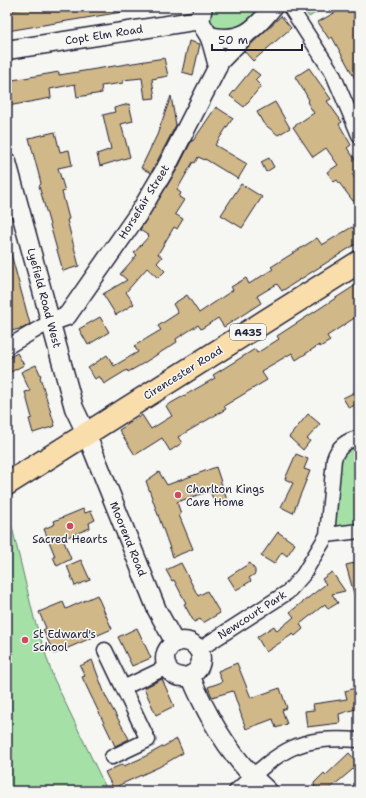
<svg xmlns="http://www.w3.org/2000/svg" width="366" height="798" viewBox="0 0 366 798" font-family="'Shantell Sans',sans-serif">
<rect width="100%" height="100%" fill="#f6f6f2"/>
<filter id="ink" filterUnits="userSpaceOnUse"><feTurbulence type="fractalNoise" baseFrequency=".025" numOctaves="2"/><feDisplacementMap in="SourceGraphic" scale="8" xChannelSelector="R" yChannelSelector="G"/><feConvolveMatrix kernelMatrix="1 2 1 2 8 2 1 2 1" color-interpolation-filters="sRGB"/></filter>
<g filter="url(#ink)">
<path fill="#a5e0a6" stroke="#648170" d="M 206,7 L 266,7 L 249,28 L 219,31 L 206,21 Z
M 303,7 L 325,7 L 309,17 Z
M 359,444 L 359,527 L 337,527 L 335,524 L 338,463 L 345,449 Z
M 12,527 L 34,618 L 53,677 L 106,788 L 100,791 L 7,791 L 7,530 Z"/>
<path fill="#d1b888" stroke="#22223b" d="M 32,7 L 122,7 L 122,12 L 7,31 L 7,11 Z
M 345,7 L 359,7 L 359,86 L 332,37 L 329,39 L 318,22 Z
M 281,16 L 291,28 L 253,61 L 244,51 Z
M 189,41 L 200,44 L 193,75 L 182,72 Z
M 164,58 L 168,76 L 152,79 L 155,98 L 145,99 L 142,78 L 123,80 L 123,83 L 101,86 L 102,93 L 77,97 L 75,84 L 50,89 L 51,98 L 8,106 L 7,81 L 59,72 L 59,75 Z
M 309,68 L 331,99 L 327,101 L 342,122 L 339,124 L 351,145 L 347,148 L 359,165 L 359,168 L 352,174 L 359,184 L 359,197 L 353,201 L 337,180 L 334,182 L 327,172 L 338,165 L 326,148 L 313,157 L 293,127 L 314,113 L 307,102 L 309,100 L 304,91 L 295,77 Z
M 252,69 L 260,75 L 255,80 L 261,86 L 244,107 L 230,96 Z
M 171,96 L 176,125 L 151,173 L 141,168 L 157,135 Z
M 275,102 L 290,128 L 278,135 L 263,123 L 257,112 Z
M 129,104 L 133,121 L 121,124 L 130,157 L 100,166 L 97,154 L 111,149 L 103,115 L 115,112 L 114,108 Z
M 216,107 L 233,118 L 215,145 L 247,164 L 238,179 L 205,159 L 205,160 L 198,157 L 195,163 L 193,162 L 177,190 L 181,193 L 179,197 L 184,200 L 175,214 L 183,219 L 177,229 L 174,227 L 158,254 L 162,257 L 157,263 L 165,271 L 158,278 L 147,268 L 126,292 L 134,304 L 116,315 L 103,294 L 127,280 L 120,274 L 137,255 L 134,253 L 149,236 L 140,230 L 176,171 L 192,140 L 193,141 Z
M 55,132 L 60,152 L 69,150 L 72,165 L 58,168 L 65,191 L 62,192 L 69,219 L 67,220 L 79,266 L 63,271 L 39,186 L 41,184 L 40,179 L 29,138 Z
M 269,158 L 274,167 L 266,172 L 261,162 Z
M 241,184 L 262,197 L 242,228 L 221,215 Z
M 359,226 L 359,242 L 282,291 L 277,284 L 257,296 L 261,303 L 224,327 L 218,318 L 201,329 L 198,325 L 176,339 L 177,342 L 139,366 L 128,372 L 127,370 L 104,384 L 99,376 L 95,379 L 88,368 L 107,355 L 114,366 L 138,352 L 134,346 L 161,330 L 158,326 L 178,313 L 173,304 L 187,295 L 199,313 L 233,290 L 231,287 L 246,278 L 249,284 L 273,269 L 271,267 L 317,238 L 322,245 L 352,227 L 354,229 Z
M 7,250 L 10,250 L 30,324 L 23,328 L 8,332 Z
M 359,283 L 359,315 L 327,336 L 330,341 L 320,347 L 319,345 L 296,360 L 292,353 L 261,371 L 267,380 L 224,406 L 226,409 L 178,437 L 182,443 L 170,451 L 162,438 L 135,455 L 119,430 L 142,415 L 151,429 L 172,416 L 166,406 L 215,378 L 213,375 L 255,349 L 257,353 L 279,339 L 277,336 Z
M 100,317 L 109,332 L 88,345 L 79,329 Z
M 17,353 L 24,365 L 7,374 L 7,359 Z
M 36,365 L 41,376 L 40,377 L 55,426 L 33,433 L 29,419 L 32,418 L 25,392 L 30,391 L 21,372 Z
M 359,390 L 359,403 L 349,408 L 343,398 Z
M 308,414 L 320,424 L 307,439 L 310,441 L 303,450 L 289,437 Z
M 296,454 L 308,459 L 304,469 L 310,471 L 293,513 L 281,507 L 293,483 L 285,479 Z
M 216,467 L 227,500 L 215,504 L 210,491 L 177,502 L 181,514 L 179,515 L 193,549 L 173,557 L 146,481 L 159,472 L 167,485 Z
M 83,509 L 85,513 L 91,511 L 95,520 L 89,523 L 90,528 L 63,539 L 71,559 L 57,566 L 53,557 L 55,556 L 44,529 L 55,524 L 54,521 Z
M 278,532 L 295,544 L 287,556 L 282,552 L 274,564 L 261,556 Z
M 81,560 L 90,580 L 75,586 L 67,566 Z
M 359,562 L 359,601 L 356,601 L 346,565 Z
M 181,563 L 198,596 L 207,591 L 220,613 L 203,623 L 200,619 L 194,622 L 184,604 L 186,603 L 174,580 L 172,581 L 166,570 Z
M 250,563 L 255,570 L 255,574 L 249,578 L 251,581 L 236,590 L 228,577 Z
M 332,572 L 345,591 L 332,594 L 338,603 L 328,609 L 325,604 L 300,624 L 303,629 L 295,636 L 293,634 L 266,652 L 257,637 L 274,626 L 277,631 L 294,617 L 290,612 L 326,584 L 322,579 Z
M 97,595 L 112,629 L 54,654 L 43,630 L 46,628 L 39,612 L 63,602 L 66,609 Z
M 137,628 L 151,658 L 132,666 L 118,637 Z
M 92,660 L 106,697 L 129,739 L 115,746 L 82,677 L 85,676 L 80,666 Z
M 237,663 L 251,698 L 280,688 L 287,708 L 282,710 L 287,724 L 276,728 L 273,719 L 246,729 L 233,691 L 212,697 L 208,687 L 222,682 L 218,671 Z
M 162,679 L 174,706 L 156,715 L 144,688 Z
M 359,687 L 359,708 L 339,714 L 340,723 L 307,727 L 305,711 L 314,710 L 313,704 L 347,699 L 345,691 Z
M 177,739 L 183,753 L 159,767 L 113,788 L 105,772 L 123,764 L 124,766 L 142,758 Z
M 349,753 L 359,764 L 327,791 L 315,791 L 314,783 L 324,773 L 326,775 Z"/>
<g fill="none" stroke-linecap="round" stroke-linejoin="round">
<g stroke="#22223b" stroke-width="17">
<path id="minor" d="M 290,7 L 333,74 L 359,135
M 218,66 L 250,33
M 7,347 L 50,322
M 327,535 L 359,531
M 105,650 L 148,740 L 112,757
M 198,650 L 288,592 L 303,575 L 327,535 L 334,459 C 338,447 346,440 359,438
M 123,688 L 167,667
M 236,791 C 280,751 297,735 359,740"/>
</g>
<g stroke="#22223b" stroke-width="21">
<path id="tertiary" d="M 209,36 C 241,43 254,31 273,7
M 7,50 L 200,20
M 7,162 L 74,408 L 86,433 L 157,610 L 175,643
M 50,322 L 67,316 L 141,210 L 167,166 L 218,66 C 215,57 213,45 209,36 C 200,21 199,25 203,7
M165 659a18 18 0 1 1 36 0a18 18 0 1 1-36 0Z
M 190,675 C 208,719 232,760 268,791"/>
</g>
<g stroke="#22223b" stroke-width="25">
<path id="primary" d="M 7,484 L 359,262"/>
</g>
<use href="#minor" stroke="#f6f6f2" stroke-width="14"/>
<use href="#tertiary" stroke="#f6f6f2" stroke-width="18"/>
<use href="#primary" stroke="#f9deab" stroke-width="22"/>
</g>
</g>
<g fill="#d1495b" stroke="#f6f6f2" stroke-width="1.5">
<circle cx="178" cy="495" r="4"/>
<circle cx="70" cy="526" r="4"/>
<circle cx="25" cy="640" r="4"/>
</g>
<g text-anchor="middle" dominant-baseline="central" stroke-width="3" stroke-linejoin="round" paint-order="stroke">
<rect fill="#f6f6f2" stroke="#626272" stroke-width="1" x="230" y="324" width="36" height="16" rx="3"/>
<g font-size="10" font-weight="bold" fill="#22223b">
<text x="248" y="332">A435</text>
</g>
<g font-size="11" fill="#22223b" stroke="#f6f6f2">
<text transform="translate(104 35) rotate(-9)">Copt Elm Road</text>
<text transform="translate(144 202) rotate(-58)">Horsefair Street</text>
<text transform="translate(44 298) rotate(75)">Lyefield Road West</text>
<text transform="translate(183 373) rotate(-32)">Cirencester Road</text>
<text transform="translate(128 539) rotate(68)">Moorend Road</text>
<text transform="translate(252 615) rotate(-33)">Newcourt Park</text>
</g>
<g font-size="11" fill="#22223b" stroke="#f6f6f2" text-anchor="start">
<text x="186" y="489">Charlton Kings<tspan x="186" dy="13">Care Home</tspan></text>
<text x="70" y="539" text-anchor="middle">Sacred Hearts</text>
<text x="33" y="634">St Edward's<tspan x="33" dy="13">School</tspan></text>
</g>
</g>
<rect width="366" height="798" fill="none" stroke="#f6f6f2" stroke-width="24"/>
<rect x="12" y="12" width="342" height="774" fill="none" stroke="#22223b" stroke-width="1.5" filter="url(#ink)"/>
<path d="M212 44v6h90v-6" fill="none" stroke="#22223b" stroke-width="2"/>
<text x="218" y="44" font-size="12" fill="#22223b" stroke="#f6f6f2" stroke-width="3" paint-order="stroke">50 m</text>
</svg>
